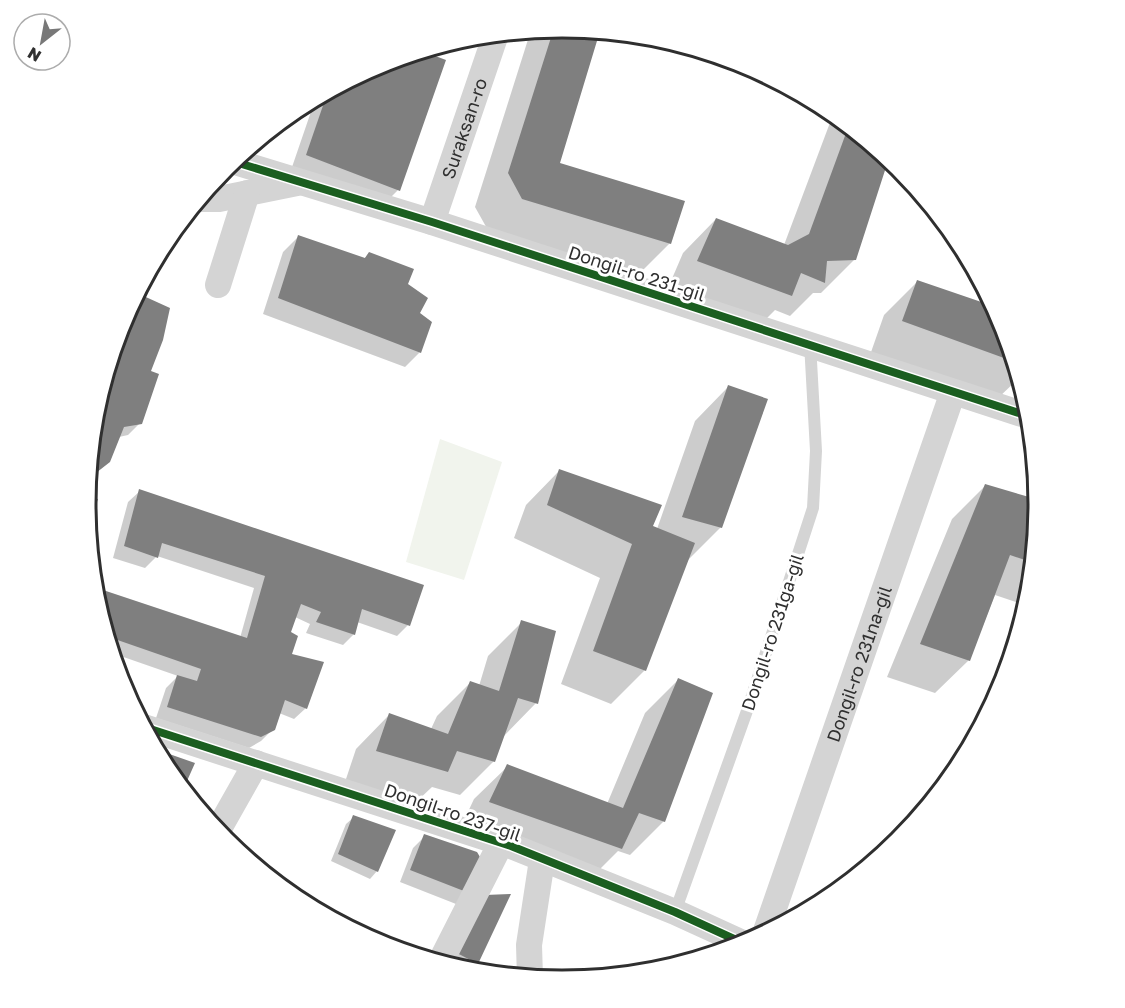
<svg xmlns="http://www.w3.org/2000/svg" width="1125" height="1008" viewBox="0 0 1125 1008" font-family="'Golos Text',sans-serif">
<rect width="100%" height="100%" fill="#fff"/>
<path fill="#f1f4ed" d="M 440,439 L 502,462 L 464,580 L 406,562 Z"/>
<path fill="#0003" d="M 563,27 L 598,30 L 558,164 L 670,243 L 636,277 L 489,232 L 475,207 L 531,30 Z
M 419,51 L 444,61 L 398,190 L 383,205 L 291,170 L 316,97 L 380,63 Z
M 836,114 L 887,157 L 855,259 L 821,293 L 813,293 L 790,316 L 775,310 L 757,328 L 665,295 L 683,253 L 716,219 L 784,245 L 831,120 Z
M 298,237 L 364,259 L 369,253 L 406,284 L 418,314 L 420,352 L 405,367 L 263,314 L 283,252 Z
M 917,282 L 997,309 L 1003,322 L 1020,377 L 996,400 L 870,355 L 884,315 Z
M 136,295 L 149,372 L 140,423 L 128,435 L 119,437 L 100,467 L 88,477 L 95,411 L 122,321 Z
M 728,387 L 721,527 L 687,561 L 645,670 L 611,704 L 561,684 L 600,578 L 514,538 L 526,505 L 559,471 L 657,529 L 695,421 Z
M 985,486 L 1028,522 L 1037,525 L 1028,606 L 995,595 L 969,660 L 935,693 L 887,677 L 952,519 Z
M 140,491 L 408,625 L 397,636 L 357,622 L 354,634 L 343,645 L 306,633 L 310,624 L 295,617 L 289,632 L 290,655 L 306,708 L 294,719 L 279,713 L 273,729 L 261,741 L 249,748 L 156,718 L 166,688 L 178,676 L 112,653 L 94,588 L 240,638 L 254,588 L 157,556 L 145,568 L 113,558 L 128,502 Z
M 522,622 L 536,703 L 503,737 L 494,761 L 460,795 L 432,787 L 413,805 L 344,785 L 356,749 L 389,715 L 431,729 L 437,716 L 470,683 L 479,686 L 488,656 Z
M 678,680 L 664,821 L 630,855 L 618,851 L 587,882 L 457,835 L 474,799 L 508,766 L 607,804 L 645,713 Z
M 354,817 L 377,871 L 370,879 L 331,861 L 346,824 Z
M 425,836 L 467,892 L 456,904 L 400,882 L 413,848 Z
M 486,896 L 477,963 L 470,971 L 449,960 Z"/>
<path fill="#7f7f7f" d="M 563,27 L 600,31 L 560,163 L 685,201 L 671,244 L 522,199 L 508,173 L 554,28 Z
M 422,51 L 446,60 L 400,191 L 306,155 L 328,91 L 380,63 Z
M 849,125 L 889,158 L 856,260 L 827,261 L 825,283 L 801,273 L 792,296 L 697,261 L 716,218 L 788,245 L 809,234 Z
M 298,235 L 365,258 L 369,252 L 414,269 L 408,284 L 428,298 L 420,313 L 432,322 L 421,353 L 278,298 Z
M 917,280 L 996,307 L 1003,322 L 1015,362 L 902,321 Z
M 137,293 L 170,308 L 163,340 L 151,371 L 159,374 L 142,424 L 124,427 L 110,462 L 92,476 L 88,474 L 95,411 L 122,321 Z
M 728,385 L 768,399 L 722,528 L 682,517 Z
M 559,469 L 662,505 L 653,526 L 695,543 L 646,671 L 593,651 L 632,544 L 547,505 Z
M 985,484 L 1029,497 L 1029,521 L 1038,523 L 1034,563 L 1010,555 L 970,661 L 920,644 Z
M 139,489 L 424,585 L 410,626 L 362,609 L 355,635 L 316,622 L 321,612 L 301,604 L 291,632 L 298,636 L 292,654 L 324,662 L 307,709 L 285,700 L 275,730 L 261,737 L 167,707 L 177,675 L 197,681 L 201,669 L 106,636 L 94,587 L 247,638 L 265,576 L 162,543 L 158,558 L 124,546 Z
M 86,496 L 98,499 L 88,528 L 86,504 Z
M 521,620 L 556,631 L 538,704 L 518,698 L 495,762 L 457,751 L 448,772 L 376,751 L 389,713 L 448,734 L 470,681 L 499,691 Z
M 678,678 L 713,693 L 665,822 L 639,813 L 622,849 L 489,802 L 507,764 L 623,808 Z
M 155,749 L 195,763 L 183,790 L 166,769 Z
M 353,815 L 396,830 L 378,872 L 338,854 Z
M 424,834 L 477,852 L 483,862 L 469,893 L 410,870 Z
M 511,894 L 478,964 L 455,952 L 485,895 Z"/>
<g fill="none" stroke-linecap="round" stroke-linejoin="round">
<path stroke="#d4d4d4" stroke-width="12" d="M 675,912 L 748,708 L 813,508 L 816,451 L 810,343"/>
<g stroke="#d4d4d4" stroke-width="26">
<path d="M 232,161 L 432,222 L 1031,417"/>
<path d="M 199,199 L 219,199 L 297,183"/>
<path id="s1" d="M 432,222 L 496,34"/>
<path d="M 218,285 L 247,193"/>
<path d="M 144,727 L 511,846 L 675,912 L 745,944"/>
<path d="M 217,832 L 256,763"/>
<path id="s2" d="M 765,934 L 953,392"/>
<path d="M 440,963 L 501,843"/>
<path d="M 530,978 L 529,945 L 542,860"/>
</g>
<g stroke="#fff" stroke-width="11">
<path id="cycleway" d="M 232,161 L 432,222 L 1031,417
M 144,727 L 511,846 L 675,912 L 745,944"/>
</g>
<use href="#cycleway" stroke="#1b5e20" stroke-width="8"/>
</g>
<g text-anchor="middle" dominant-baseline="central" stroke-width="6" stroke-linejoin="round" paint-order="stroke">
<g font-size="18" fill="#2f2f2f" stroke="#fff">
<text stroke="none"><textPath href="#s1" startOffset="99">Suraksan-ro</textPath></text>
<text transform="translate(637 273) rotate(18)">Dongil-ro 231-gil</text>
<text transform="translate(772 632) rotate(-72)">Dongil-ro 231ga-gil</text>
<text stroke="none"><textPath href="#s2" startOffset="286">Dongil-ro 231na-gil</textPath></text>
<text transform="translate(453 812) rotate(19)">Dongil-ro 237-gil</text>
</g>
</g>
<path d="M0 0H1125V1008H0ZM96 504a466 466 0 1 1 932 0a466 466 0 1 1-932 0Z" fill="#fff" fill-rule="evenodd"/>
<path fill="none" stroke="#2f2f2f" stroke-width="3" d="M96 504a466 466 0 1 1 932 0a466 466 0 1 1-932 0Z"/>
<g transform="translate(42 42) rotate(211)"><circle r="28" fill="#ffffff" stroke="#acacac" stroke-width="1.5"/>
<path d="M0-4.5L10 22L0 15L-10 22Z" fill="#787878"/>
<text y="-9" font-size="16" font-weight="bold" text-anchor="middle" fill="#2f2f2f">N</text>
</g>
</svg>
